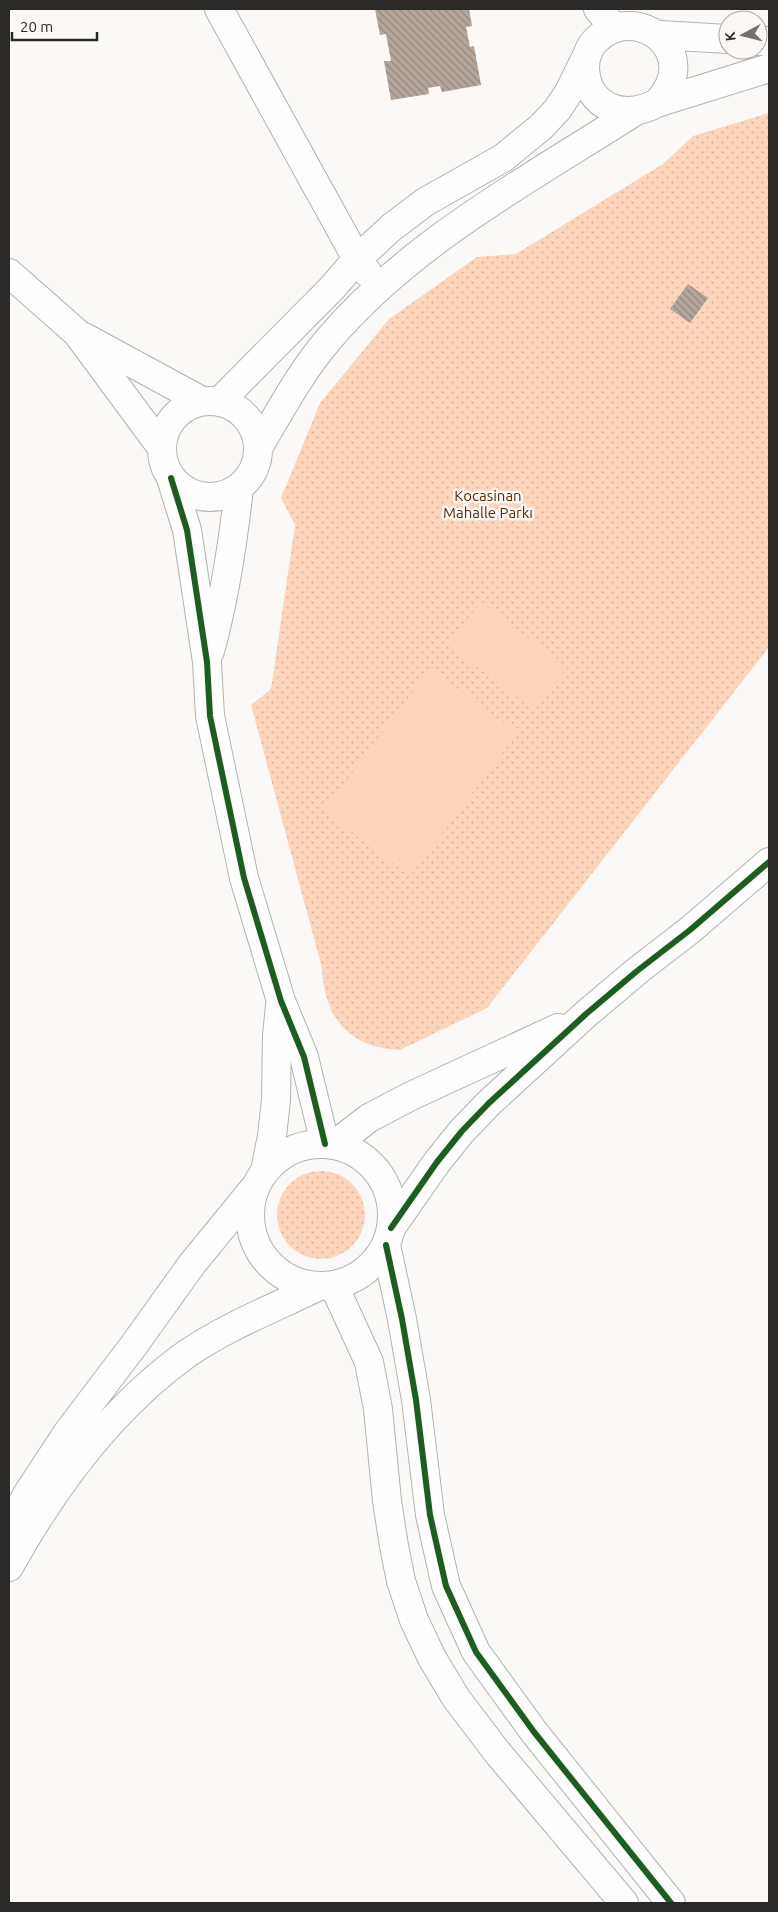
<svg xmlns="http://www.w3.org/2000/svg" width="778" height="1912" viewBox="0 0 778 1912" font-family="Ubuntu,sans-serif">
<defs>
<pattern id="grass-dots" width="8" height="8" patternUnits="userSpaceOnUse" patternTransform="scale(1.25)"><rect width="8" height="8" fill="#fdd5bb"/><path d="M2 2h.1M6 6h.1" fill="none" stroke="#d9b7a1" stroke-width="1.8" stroke-linecap="round"/></pattern>
<pattern id="building-back-hatch" width="6" height="6" patternUnits="userSpaceOnUse" patternTransform="scale(1.25)"><rect width="6" height="6" fill="#b5a69c"/><path d="M-1 5l2 2M0 0l6 6M5-1l2 2" fill="none" stroke="#93877f"/></pattern>
</defs>
<rect width="100%" height="100%" fill="#fbf9f7"/>
<path fill="url(#grass-dots)" d="M 769,113 L 769,647 L 487,1008 L 400,1050 C 349,1048 324,1018 322,968 L 251,705 L 271,689 L 295,525 L 281,498 L 320,403 L 389,319 L 477,257 L 516,254 L 663,164 L 693,136 Z
M277 1215a44 44 0 1 1 88 0a44 44 0 1 1-88 0Z"/>
<path fill="#fdd5bb" d="M 481,602 L 567,667 L 535,710 L 448,645 Z
M 431,668 L 517,733 L 410,876 L 324,811 Z"/>
<path fill="url(#building-back-hatch)" d="M 375,9 L 469,9 L 472,26 L 466,27 L 470,47 L 474,46 L 481,85 L 442,92 L 440,86 L 428,88 L 429,94 L 391,100 L 384,61 L 391,61 L 386,34 L 380,35 Z
M 688,284 L 708,298 L 690,323 L 670,309 Z"/>
<g fill="none" stroke-linecap="round" stroke-linejoin="round">
<g stroke="#b3b2b1" stroke-width="30">
<path id="street" d="M 219,9 L 357,259 L 368,273
M 598,9 L 613,26
M 660,35 L 728,39
M 758,41 L 769,41
M 657,103 C 705,53 636,0 596,40 C 589,47 585,58 585,68 C 587,108 625,121 657,103 L 769,68
M 9,273 L 77,333 L 162,448
M 84,337 L 202,401
M162 449a48 48 0 1 1 96 0a48 48 0 1 1-96 0Z
M 219,402 L 333,287 L 357,259 L 392,227 L 425,202 L 503,158 L 541,127 L 557,110 L 569,92 L 588,53
M 258,448 C 280,411 300,373 328,340 C 411,242 528,180 634,112
M 334,1145 L 369,1118 L 411,1096 L 558,1028
M 391,1228 L 437,1162 L 462,1131 L 489,1103 L 586,1014 L 637,971 L 690,930 L 769,862"/>
</g>
<g stroke="#b3b2b1" stroke-width="30">
<path id="secondary" d="M 171,478 L 187,530 L 207,662 L 210,716 L 244,878 L 281,1001 L 304,1057 L 325,1144
M 210,651 C 225,597 233,543 239,488
M250 1215a71 71 0 1 1 142 0a71 71 0 1 1-142 0Z
M 265,1171 L 272,1136 L 276,1100 L 277,1036 L 280,1005
M 386,1245 L 402,1319 L 416,1400 L 430,1515 L 446,1586 L 476,1652 L 534,1732 L 671,1903
M 334,1286 L 369,1362 L 378,1409 L 387,1501 L 394,1546 L 401,1581 L 414,1620 L 432,1658 L 456,1698 L 497,1752 L 624,1903
M 9,1528 L 26,1496 L 68,1432 L 134,1345 L 192,1264 L 255,1187
M 9,1567 C 54,1486 112,1407 188,1353 C 228,1326 274,1308 317,1287"/>
</g>
<use href="#street" stroke="#fefefe" stroke-width="28"/>
<use href="#secondary" stroke="#fefefe" stroke-width="28"/>
<g stroke="#fcf8f6" stroke-width="9">
<path id="cycleway" d="M 171,478 L 187,530 L 207,662 L 210,716 L 244,878 L 281,1001 L 304,1057 L 325,1144
M 391,1228 L 437,1162 L 462,1131 L 489,1103 L 586,1014 L 637,971 L 690,930 L 769,862
M 386,1245 L 402,1319 L 416,1400 L 430,1515 L 446,1586 L 476,1652 L 534,1732 L 671,1903"/>
</g>
<use href="#cycleway" stroke="#1b5e20" stroke-width="6"/>
</g>
<g text-anchor="middle" dominant-baseline="central" stroke-width="5" stroke-linejoin="round" paint-order="stroke">
<g font-size="15" fill="#5b2900" stroke="#fcf8f6">
<text x="488" y="495">Kocasinan<tspan x="488" dy="17">Mahalle Parkı</tspan></text>
</g>
</g>
<rect width="778" height="1912" fill="none" stroke="#2a2928" stroke-width="20"/>
<g transform="translate(743 35) rotate(263)"><circle r="24" fill="#fcf8f6" stroke="#a8a5a4"/>
<path d="M0-4L9 19L0 12L-9 19Z" fill="#737270"/>
<text y="-8" font-size="14" font-weight="bold" text-anchor="middle" fill="#2a2928">K</text>
</g>
<path d="M12 32v8h85v-8" fill="none" stroke="#2a2928" stroke-width="2.5"/>
<text x="20" y="32" font-size="15" fill="#2a2928" stroke="#fcf8f6" stroke-width="4" paint-order="stroke">20 m</text>
</svg>
